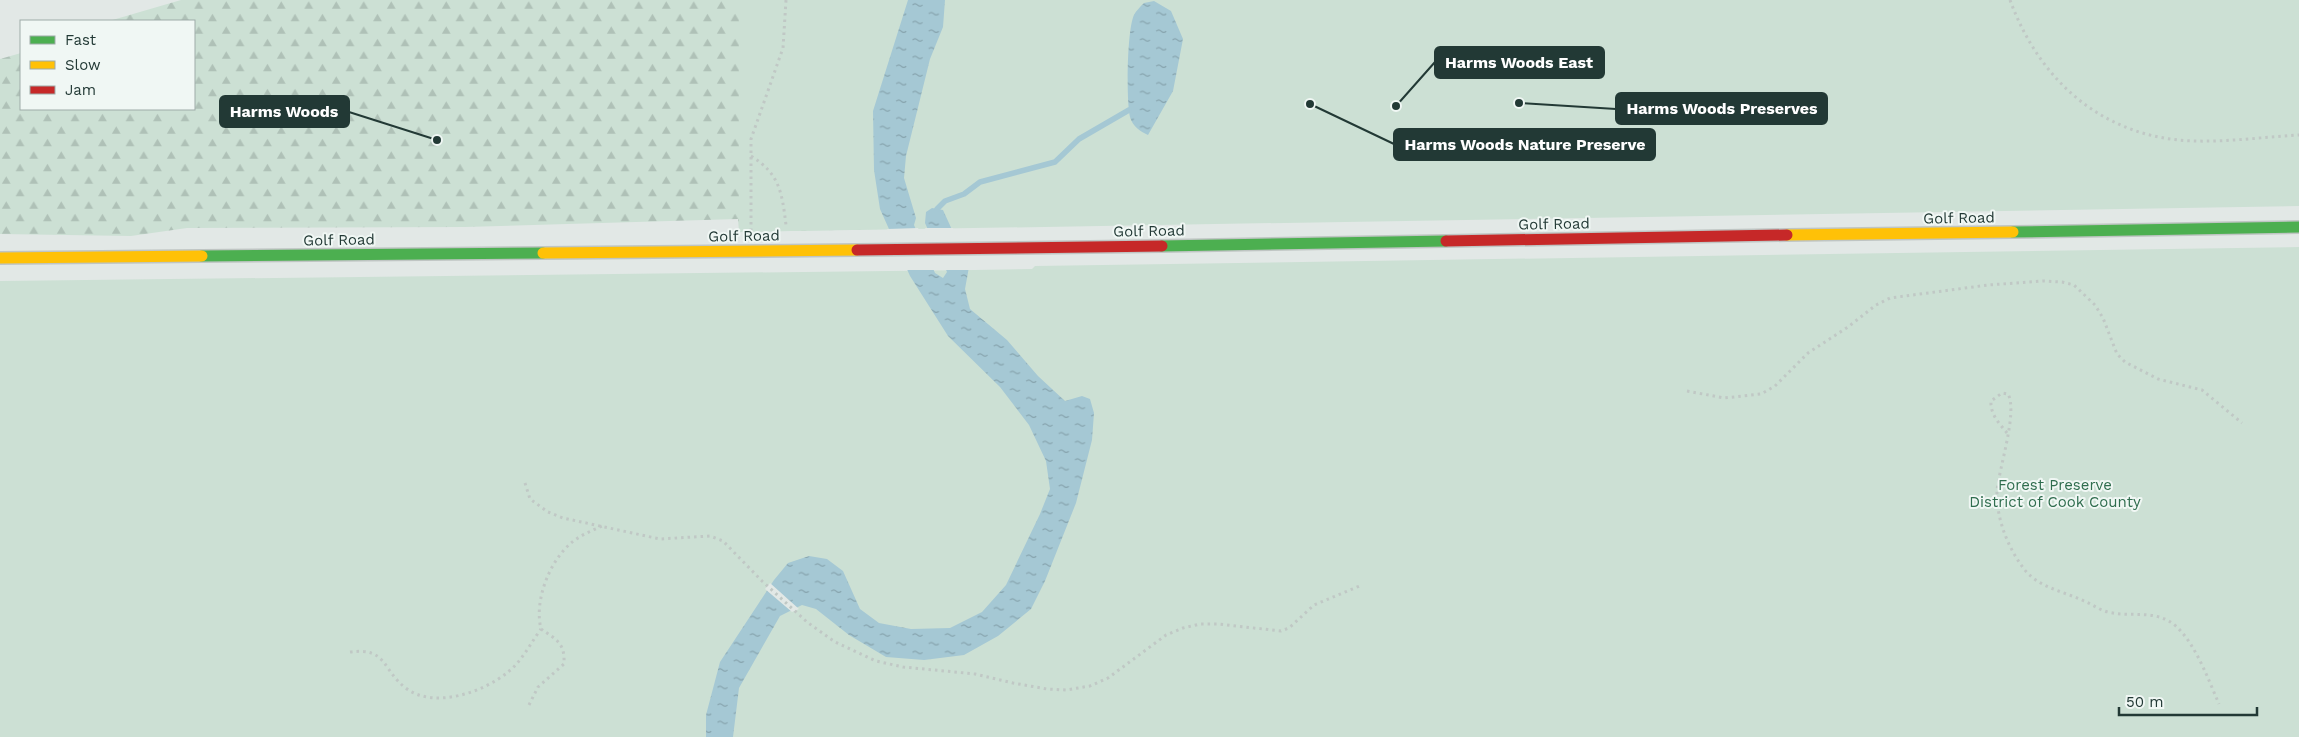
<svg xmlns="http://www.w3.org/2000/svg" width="2299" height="737" viewBox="0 0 2299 737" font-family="'Work Sans',sans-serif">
<defs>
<pattern id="forest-firs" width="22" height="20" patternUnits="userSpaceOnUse" patternTransform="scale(1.25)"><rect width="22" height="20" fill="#cce0d4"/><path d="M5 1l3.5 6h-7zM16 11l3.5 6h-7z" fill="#afc1b7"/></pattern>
<pattern id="water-ripples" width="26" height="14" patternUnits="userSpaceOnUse" patternTransform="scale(1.25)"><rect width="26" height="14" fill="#a5c8d4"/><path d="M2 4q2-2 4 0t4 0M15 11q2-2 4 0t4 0" fill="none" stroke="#86a3ad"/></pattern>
</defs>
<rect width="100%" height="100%" fill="#e2e8e6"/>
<path fill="url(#forest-firs)" d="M 181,0 L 908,0 L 887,229 L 739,232 L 738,219 L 465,227 L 187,228 L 131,236 L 0,234 L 0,59 L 21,53 L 21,109 L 194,109 L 194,21 L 109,21 Z"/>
<path fill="#cce0d4" d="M 739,0 L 2299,0 L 2299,206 L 739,232 Z
M 2299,247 L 2299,737 L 0,737 L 0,281 L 974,270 L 1032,269 L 1035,266 Z"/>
<path fill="url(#water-ripples)" d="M 908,0 L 945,0 L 943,27 L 930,59 L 906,156 L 904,178 L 916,218 L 914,225 L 935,273 L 943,278 L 947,272 L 925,223 L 926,212 L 932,208 L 943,210 L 969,267 L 965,289 L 970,309 L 1007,340 L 1038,376 L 1065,401 L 1082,396 L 1090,399 L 1094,413 L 1092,440 L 1076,503 L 1045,581 L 1031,609 L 998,636 L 964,655 L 924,660 L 886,657 L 849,635 L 816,609 L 802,605 L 780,616 L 739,688 L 733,737 L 706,737 L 706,715 L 720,662 L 774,580 L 788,563 L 809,556 L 827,559 L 843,571 L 860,609 L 879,623 L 911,629 L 950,628 L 982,612 L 1006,585 L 1040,514 L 1050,489 L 1046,461 L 1029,425 L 1000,387 L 948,336 L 910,276 L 880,209 L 874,170 L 873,111 Z
M 1154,1 L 1171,11 L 1183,39 L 1173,91 L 1148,135 C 1140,131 1133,127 1130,117 C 1126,100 1127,29 1134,15 C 1136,11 1141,6 1144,3 Z"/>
<path fill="#e2e8e6" d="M 918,228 L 937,270 L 906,270 L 887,229 Z
M 925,228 L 953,228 L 971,266 L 971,270 L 944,270 Z
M 770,583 L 799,609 L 792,612 L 765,589 Z"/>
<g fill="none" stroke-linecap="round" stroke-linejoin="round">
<path stroke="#a5c8d4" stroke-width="5.5" d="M 937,209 L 945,201 L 964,194 L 980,182 L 1055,162 L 1079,139 L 1129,110"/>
<g stroke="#bfc5c3" stroke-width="14">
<path id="fast" d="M 2013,232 L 2299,227
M 1162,246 L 1446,241
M 202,256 L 543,253"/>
</g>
<g stroke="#bfc5c3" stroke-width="14">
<path id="slow" d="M 1787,235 L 2013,232
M 543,253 L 857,250
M 0,258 L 202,256"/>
</g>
<g stroke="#bfc5c3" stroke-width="14">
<path id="jam" d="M 1446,241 L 1787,235
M 857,250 L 1162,246"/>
</g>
<path stroke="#c0c8c5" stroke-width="3" stroke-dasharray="2.5 4" stroke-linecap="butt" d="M 2010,0 C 2040,82 2104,138 2193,141 C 2228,142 2264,137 2299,135
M 751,156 C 780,174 782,193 786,225
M 751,231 L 751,139 L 783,48 L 786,0
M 1687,391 L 1724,398 L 1761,394 L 1775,386 L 1808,353 L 1848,327 L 1876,305 L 1890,298 L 1988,285 L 2043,281 L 2062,282 L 2074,285 L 2095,305 L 2103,318 L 2117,354 L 2125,362 L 2158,379 L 2202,390 L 2242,423
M 2007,433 C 1999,423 1990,414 1991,401 L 2002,393 L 2008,394 C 2018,412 1999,468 1997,491 C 1996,518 2008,548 2024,569 C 2039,588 2063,591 2084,601 C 2092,604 2099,610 2108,612 C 2132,618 2156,608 2177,627 C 2197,647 2208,679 2219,704
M 525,483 L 530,499 L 548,512 L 563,518 L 660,539 L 710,536 L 723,541 L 762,581 L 807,622 L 835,642 L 876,661 L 903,667 L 975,674 L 1013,683 L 1047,689 L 1066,690 L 1090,686 L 1108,678 L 1166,635 L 1183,628 L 1200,624 L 1218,624 L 1281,631 L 1289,628 L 1314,605 L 1362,585
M 350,652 C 388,647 382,671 407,689 C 435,709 484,692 508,672 C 522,661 530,644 541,629
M 529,705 L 538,687 L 564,664 C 565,643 557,640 541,629 C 534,601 549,562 571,543 C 579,536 591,531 602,526"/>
<use href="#fast" stroke="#4caf50" stroke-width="11"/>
<use href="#slow" stroke="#ffc107" stroke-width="11"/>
<use href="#jam" stroke="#c62828" stroke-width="11"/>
</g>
<g text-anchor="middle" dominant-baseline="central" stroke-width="4" stroke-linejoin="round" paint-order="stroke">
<g font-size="15" fill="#223935" stroke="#f0f7f4">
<text transform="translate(1959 218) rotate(-1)">Golf Road</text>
<text transform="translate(1554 224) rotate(-1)">Golf Road</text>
<text transform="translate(1149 231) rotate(-1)">Golf Road</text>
<text transform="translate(744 236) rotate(-1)">Golf Road</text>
<text transform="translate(339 240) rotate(-1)">Golf Road</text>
</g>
<g font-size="15" fill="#2f6d4e" stroke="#f0f7f4">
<text x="2055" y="485">Forest Preserve<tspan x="2055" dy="17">District of Cook County</tspan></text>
</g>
</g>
<path fill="none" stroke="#223935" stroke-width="2" d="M1396 106L1435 62M1519 103L1616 109M437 140L349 112M1310 104L1394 144"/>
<g fill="#223935" stroke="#f0f7f4" stroke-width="2">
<circle cx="1396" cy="106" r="5"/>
<circle cx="1519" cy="103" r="5"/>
<circle cx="437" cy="140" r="5"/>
<circle cx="1310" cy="104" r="5"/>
</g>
<g fill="#223935" stroke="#223935" stroke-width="2">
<rect x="1435" y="47" width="169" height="31" rx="5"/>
<rect x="1616" y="93" width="211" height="31" rx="5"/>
<rect x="220" y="96" width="129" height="31" rx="5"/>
<rect x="1394" y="129" width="261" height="31" rx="5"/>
</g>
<g font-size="16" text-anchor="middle" font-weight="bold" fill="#fff">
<text x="1519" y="68">Harms Woods East</text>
<text x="1722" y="114">Harms Woods Preserves</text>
<text x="284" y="117">Harms Woods</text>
<text x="1525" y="150">Harms Woods Nature Preserve</text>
</g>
<rect x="20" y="20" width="175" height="90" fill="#f0f7f4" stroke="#9eaba8"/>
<rect x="30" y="36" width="25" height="8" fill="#4caf50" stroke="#9eaba8"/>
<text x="65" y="45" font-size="15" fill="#223935">Fast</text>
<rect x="30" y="61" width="25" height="8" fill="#ffc107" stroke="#9eaba8"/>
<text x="65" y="70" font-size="15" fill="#223935">Slow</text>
<rect x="30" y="86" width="25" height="8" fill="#c62828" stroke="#9eaba8"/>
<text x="65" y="95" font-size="15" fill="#223935">Jam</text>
<path d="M2119 707v8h138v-8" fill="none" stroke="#223935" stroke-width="2.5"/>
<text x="2126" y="707" font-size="15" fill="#223935" stroke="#f0f7f4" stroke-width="4" paint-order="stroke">50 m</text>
</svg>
